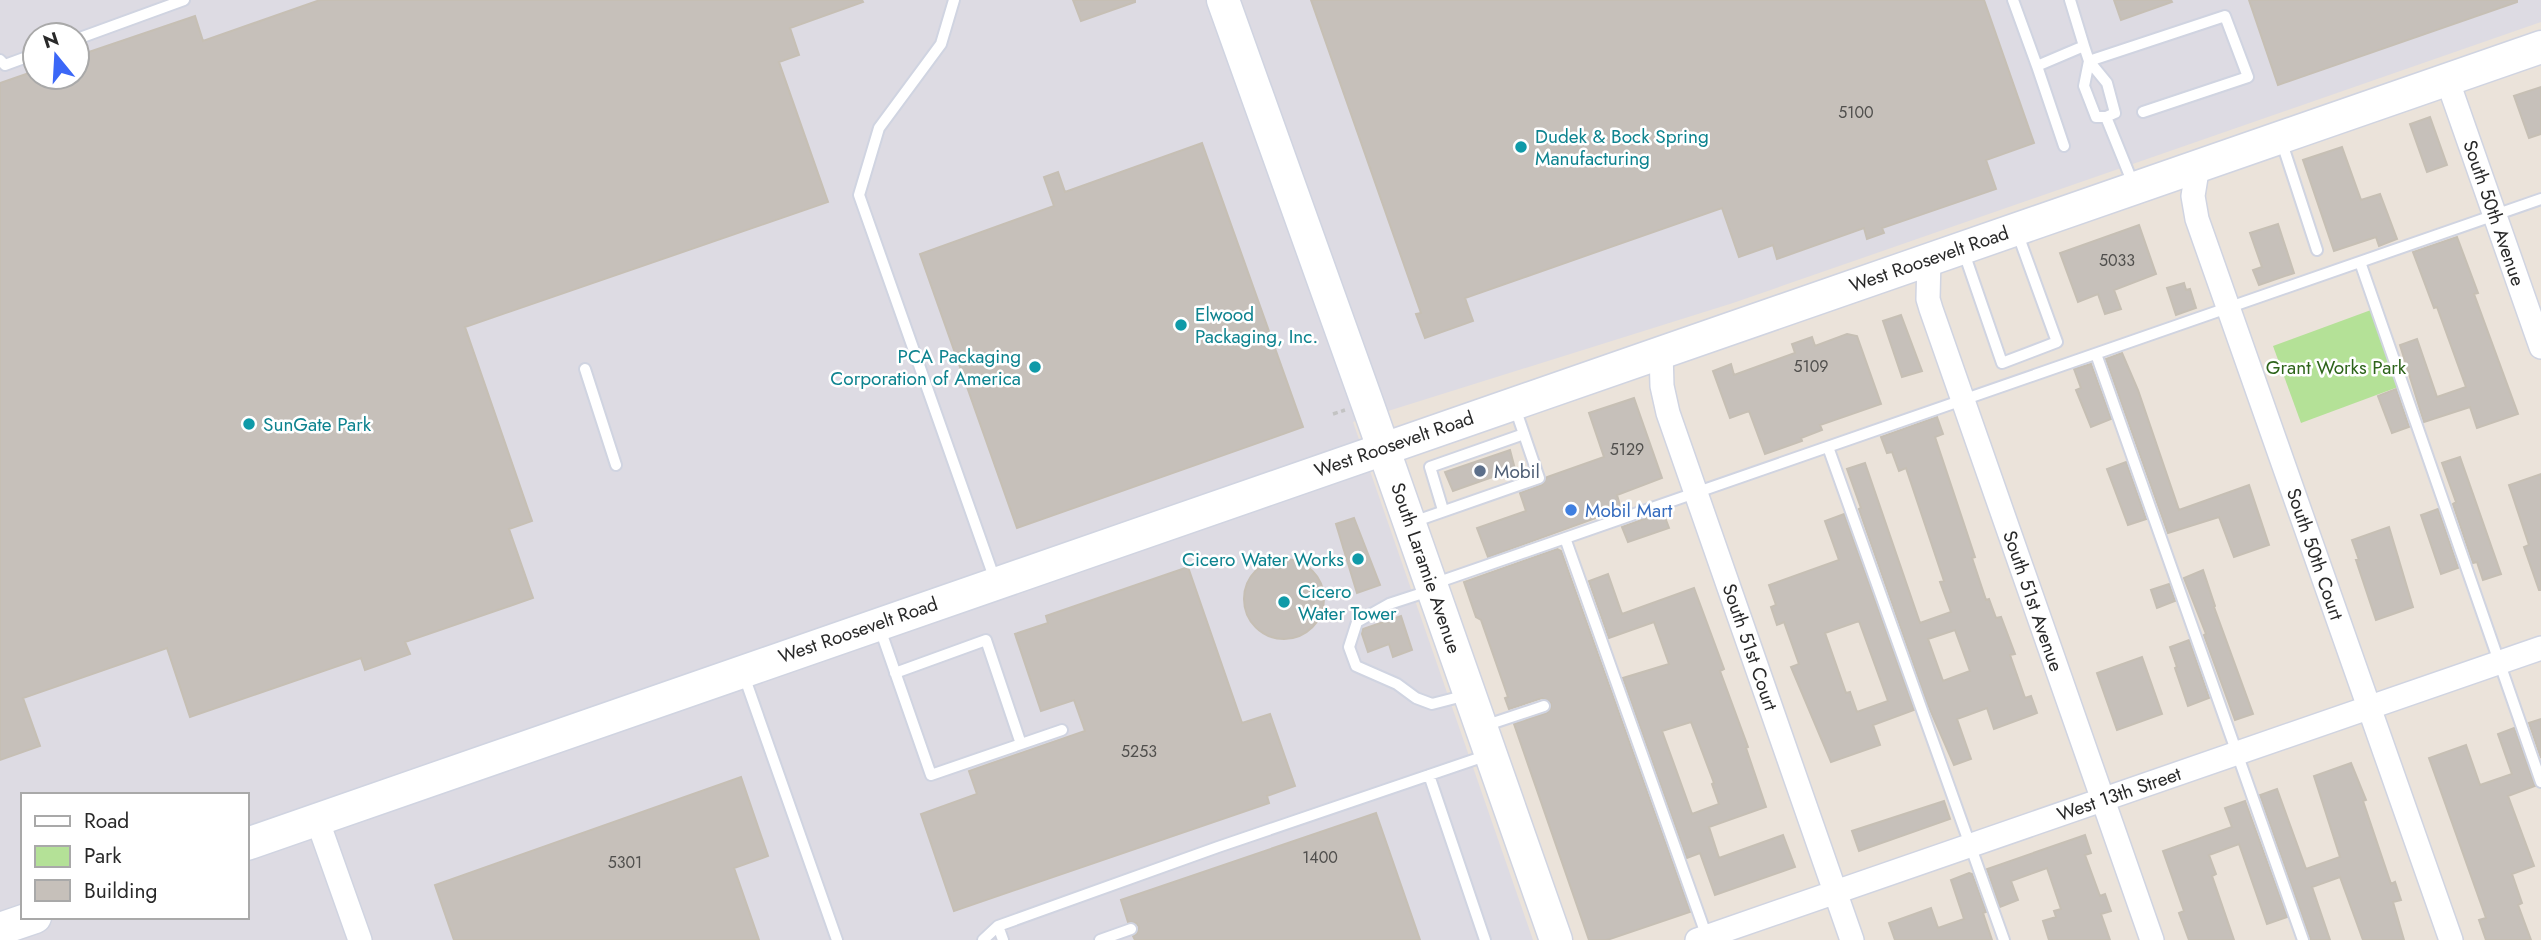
<svg xmlns="http://www.w3.org/2000/svg" width="2541" height="940" viewBox="0 0 2541 940" font-family="Jost,sans-serif">
<rect width="100%" height="100%" fill="#ebe3da"/>
<path fill="#dddbe3" fill-rule="evenodd" d="M 0,0 L 2541,0 L 2541,22 L 1733,303 L 1353,422 L 1533,940 L 0,940 ZM 35,35 L 77,35 L 77,77 L 35,77 ZM 23,795 L 247,795 L 247,917 L 23,917 Z"/>
<path fill="#b4e197" d="M 2371,310 L 2398,387 L 2301,423 L 2273,346 Z"/>
<path fill="#c6c0ba" stroke="#c6bfb4" stroke-width="2" fill-rule="evenodd" d="M 320,0 L 862,0 L 863,2 L 790,28 L 799,55 L 779,62 L 828,202 L 465,327 L 532,521 L 509,529 L 533,598 L 405,642 L 410,654 L 365,670 L 361,658 L 190,717 L 167,648 L 23,698 L 40,746 L 0,760 L 0,83 L 35,71 L 35,77 L 77,77 L 77,56 L 195,16 L 203,41 Z
M 1073,0 L 1135,0 L 1135,2 L 1081,21 Z
M 1311,0 L 1984,0 L 2034,143 L 1986,160 L 1996,189 L 1882,228 L 1884,233 L 1867,239 L 1864,228 L 1777,259 L 1773,245 L 1739,257 L 1722,208 L 1465,298 L 1473,321 L 1425,338 L 1416,314 L 1421,313 Z
M 2114,0 L 2171,0 L 2172,2 L 2121,20 Z
M 2249,0 L 2517,0 L 2517,2 L 2278,85 Z
M 2541,87 L 2541,134 L 2529,138 L 2514,96 Z
M 2430,117 L 2447,165 L 2427,172 L 2410,124 Z
M 1202,143 L 1303,427 L 1017,528 L 920,254 L 1054,206 L 1044,177 L 1058,172 L 1065,192 Z
M 2342,147 L 2361,200 L 2380,194 L 2397,239 L 2379,246 L 2376,237 L 2334,251 L 2303,160 Z
M 2278,224 L 2294,273 L 2259,285 L 2253,270 L 2262,267 L 2250,233 Z
M 2139,225 L 2156,274 L 2114,290 L 2121,309 L 2105,314 L 2098,294 L 2078,302 L 2060,253 Z
M 2457,237 L 2478,293 L 2474,294 L 2518,414 L 2477,428 L 2470,407 L 2424,422 L 2400,345 L 2417,339 L 2437,397 L 2466,387 L 2437,307 L 2434,308 L 2413,252 Z
M 2184,283 L 2186,290 L 2190,289 L 2196,308 L 2176,315 L 2167,288 Z
M 1901,315 L 1922,371 L 1902,377 L 1883,321 Z
M 1847,334 L 1857,336 L 1881,404 L 1820,425 L 1822,430 L 1801,438 L 1802,441 L 1765,454 L 1749,411 L 1730,418 L 1713,371 L 1731,364 L 1734,375 L 1795,353 L 1792,344 L 1812,337 L 1815,346 Z
M 2122,353 L 2138,390 L 2179,510 L 2249,485 L 2269,545 L 2234,557 L 2219,517 L 2168,533 L 2106,359 Z
M 2091,364 L 2111,419 L 2091,427 L 2076,390 L 2081,388 L 2074,369 Z
M 2396,389 L 2409,427 L 2392,433 L 2378,396 Z
M 1634,398 L 1662,478 L 1617,495 L 1621,509 L 1488,557 L 1477,528 L 1526,511 L 1520,493 L 1542,485 L 1547,477 L 1604,457 L 1589,413 Z
M 1937,417 L 1943,434 L 1935,437 L 1975,557 L 1972,558 L 1986,600 L 1989,599 L 1996,618 L 2001,617 L 2015,654 L 2010,655 L 2025,698 L 2031,696 L 2037,713 L 1994,729 L 1987,708 L 1957,719 L 1971,759 L 1954,765 L 1928,705 L 1859,509 L 1861,508 L 1847,469 L 1865,463 L 1920,623 L 1951,612 L 1940,582 L 1944,581 L 1906,468 L 1899,471 L 1892,452 L 1887,453 L 1881,437 ZM 1955,630 L 1970,671 L 1943,681 L 1928,639 Z
M 1510,450 L 1515,469 L 1453,491 L 1445,472 Z
M 2460,457 L 2501,574 L 2483,580 L 2477,562 L 2473,563 L 2453,504 L 2456,502 L 2442,463 Z
M 2126,462 L 2146,519 L 2128,525 L 2107,469 Z
M 2541,474 L 2541,590 L 2539,590 L 2524,547 L 2529,545 L 2509,485 Z
M 2438,509 L 2458,568 L 2441,574 L 2421,515 Z
M 1663,512 L 1669,528 L 1628,542 L 1622,527 Z
M 1844,514 L 1914,710 L 1873,725 L 1880,745 L 1831,762 L 1791,667 L 1799,664 L 1784,622 L 1777,625 L 1771,607 L 1776,605 L 1769,585 L 1839,560 L 1825,521 ZM 1859,621 L 1888,701 L 1857,712 L 1850,692 L 1846,693 L 1825,633 Z
M 1354,518 L 1380,585 L 1357,593 L 1336,524 Z
M 2389,527 L 2413,607 L 2376,620 L 2356,560 L 2359,560 L 2352,540 Z
M 1557,549 L 1561,551 L 1690,912 L 1607,940 L 1589,940 L 1514,724 L 1547,713 L 1551,708 L 1551,703 L 1542,698 L 1509,709 L 1505,698 L 1508,697 L 1481,620 L 1476,617 L 1464,582 Z
M1244 599a40 40 0 1 1 80 0a40 40 0 1 1-80 0Z
M 1188,567 L 1242,723 L 1270,714 L 1295,786 L 1267,796 L 1269,803 L 954,911 L 921,814 L 977,794 L 969,771 L 1085,731 L 1074,700 L 1041,711 L 1015,634 L 1048,623 L 1046,616 Z
M 2203,570 L 2215,606 L 2214,607 L 2253,714 L 2235,720 L 2204,635 L 2206,634 L 2184,578 Z
M 1608,574 L 1622,614 L 1694,588 L 1724,669 L 1720,671 L 1748,747 L 1746,748 L 1766,807 L 1709,827 L 1719,858 L 1783,835 L 1795,867 L 1715,895 L 1700,853 L 1687,858 L 1623,678 L 1669,664 L 1654,622 L 1609,638 L 1589,581 ZM 1691,722 L 1714,783 L 1712,784 L 1719,804 L 1692,814 L 1662,731 Z
M 2169,584 L 2175,601 L 2157,608 L 2151,590 Z
M 1401,616 L 1412,650 L 1393,657 L 1389,644 L 1368,652 L 1362,634 L 1363,629 Z
M 2189,640 L 2209,698 L 2188,706 L 2175,668 L 2177,667 L 2170,647 Z
M 2142,657 L 2162,714 L 2117,730 L 2097,673 Z
M 2541,719 L 2541,758 L 2529,723 Z
M 2514,728 L 2535,786 L 2508,796 L 2534,866 L 2512,874 L 2522,903 L 2518,905 L 2531,940 L 2486,940 L 2479,920 L 2486,918 L 2429,758 L 2466,745 L 2480,785 L 2512,774 L 2498,734 Z
M 2351,763 L 2366,800 L 2363,801 L 2391,884 L 2395,882 L 2401,900 L 2393,902 L 2404,940 L 2363,940 L 2340,877 L 2312,887 L 2330,940 L 2311,940 L 2260,795 L 2277,789 L 2306,869 L 2340,857 L 2314,776 Z
M 741,777 L 768,856 L 734,868 L 759,940 L 454,940 L 435,885 Z
M 1944,801 L 1950,819 L 1859,851 L 1852,831 Z
M 2245,801 L 2287,917 L 2267,924 L 2239,844 L 2209,855 L 2216,874 L 2212,876 L 2234,940 L 2189,940 L 2179,913 L 2184,911 L 2163,851 L 2232,827 L 2225,808 Z
M 1376,813 L 1420,940 L 1135,940 L 1133,936 L 1137,934 L 1139,927 L 1136,923 L 1128,922 L 1121,900 Z
M 2085,835 L 2091,853 L 2085,855 L 2100,896 L 2105,894 L 2111,911 L 2101,914 L 2110,940 L 2049,940 L 2043,921 L 2056,917 L 2054,911 L 2061,909 L 2047,868 L 2011,881 L 2018,900 L 2000,907 L 1987,869 Z
M 1969,873 L 1972,874 L 1986,912 L 1983,913 L 1992,940 L 1895,940 L 1889,923 L 1931,908 L 1938,928 L 1964,919 L 1951,880 Z"/>
<g fill="none" stroke-linecap="round" stroke-linejoin="round">
<g stroke="#d0d4e1" stroke-width="14">
<path id="lane" d="M 954,0 L 941,44 L 879,128 L 859,195 L 995,580
M 2013,0 L 2037,66
M 2070,0 L 2084,46
M 77,39 L 184,0
M 0,60 L 5,65 L 35,54
M 2089,61 L 2225,16 L 2248,77 L 2143,112
M 2106,117 L 2134,186
M 2281,140 L 2317,250
M 2064,146 L 2037,66 L 2084,46 L 2089,61 L 2107,83 L 2115,113 L 2106,117 L 2096,117 L 2084,86 L 2089,61
M 1963,250 L 2002,363 L 2057,342 L 2017,232
M 2360,262 L 2541,782
M 2096,354 L 2303,940
M 585,369 L 616,465
M 1828,447 L 2004,940
M 1443,510 L 1430,467 L 1524,434
M 1413,522 L 1539,478 L 1514,405
M 1565,538 L 1707,937
M 1433,584 L 2541,199
M 1432,590 L 1389,604 L 1357,622 L 1349,647 L 1356,666 L 1397,684 L 1416,698 L 1432,704 L 1467,695
M 879,626 L 931,775 L 1062,730
M 743,673 L 837,940
M 895,673 L 986,640 L 1021,744
M 1484,726 L 1544,706
M 1429,775 L 1485,940
M 983,940 L 998,926
M 1003,940 L 998,926 L 1218,847 L 1488,755
M 1100,940 L 1131,929"/>
</g>
<g stroke="#d0d4e1" stroke-width="26">
<path id="street" d="M 2447,79 L 2541,347
M 2198,165 L 2193,196 L 2197,219 L 2451,940
M 1929,258 L 1928,299 L 1931,309 L 2152,940
M 1661,352 L 1662,386 L 1668,413 L 1852,940
M 317,819 L 360,940
M 1697,940 L 2541,648"/>
</g>
<g stroke="#d0d4e1" stroke-width="35">
<path id="secondary" d="M 1223,0 L 1368,405 L 1556,940
M 247,844 L 2541,47
M 0,929 L 35,917"/>
</g>
<path stroke="#c3c3c3" stroke-width="3.5" stroke-dasharray="5 3.5" stroke-linecap="butt" d="M 1333,414 L 1345,410"/>
<use href="#lane" stroke="#fff" stroke-width="10"/>
<use href="#street" stroke="#fff" stroke-width="23"/>
<use href="#secondary" stroke="#fff" stroke-width="32"/>
</g>
<g fill="#0f9aa8" stroke="#fff" stroke-width="2.5">
<circle cx="1521" cy="147" r="7"/>
<circle cx="1181" cy="325" r="7"/>
<circle cx="1035" cy="367" r="7"/>
<circle cx="249" cy="424" r="7"/>
<circle cx="1358" cy="559" r="7"/>
<circle cx="1284" cy="602" r="7"/>
</g>
<circle fill="#5c6f8a" stroke="#fff" stroke-width="2.5" cx="1480" cy="471" r="7"/>
<circle fill="#3f7fe0" stroke="#fff" stroke-width="2.5" cx="1571" cy="510" r="7"/>
<g text-anchor="middle" dominant-baseline="central" stroke-width="5" stroke-linejoin="round" paint-order="stroke">
<g font-size="16" fill="#504f4d">
<text x="1856" y="112">5100</text>
<text x="2117" y="260">5033</text>
<text x="1811" y="366">5109</text>
<text x="1627" y="449">5129</text>
<text x="1139" y="751">5253</text>
<text x="1320" y="857">1400</text>
<text x="625" y="862">5301</text>
</g>
<g font-size="19" fill="#0d838f" stroke="#fff" text-anchor="start">
<text x="1535" y="136">Dudek &amp; Bock Spring<tspan x="1535" dy="22">Manufacturing</tspan></text>
<text x="1195" y="314">Elwood<tspan x="1195" dy="22">Packaging, Inc.</tspan></text>
<text x="1021" y="356" text-anchor="end">PCA Packaging<tspan x="1021" dy="22">Corporation of America</tspan></text>
<text x="263" y="424">SunGate Park</text>
<text x="1344" y="559" text-anchor="end">Cicero Water Works</text>
<text x="1298" y="591">Cicero<tspan x="1298" dy="22">Water Tower</tspan></text>
</g>
<g font-size="19" fill="#292929" stroke="#fff">
<text transform="translate(2494 213) rotate(71)">South 50th Avenue</text>
<text transform="translate(1929 259) rotate(-19)">West Roosevelt Road</text>
<text transform="translate(1394 444) rotate(-19)">West Roosevelt Road</text>
<text transform="translate(2315 554) rotate(71)">South 50th Court</text>
<text transform="translate(1426 568) rotate(71)">South Laramie Avenue</text>
<text transform="translate(2033 601) rotate(71)">South 51st Avenue</text>
<text transform="translate(858 630) rotate(-19)">West Roosevelt Road</text>
<text transform="translate(1750 647) rotate(71)">South 51st Court</text>
<text transform="translate(2119 794) rotate(-19)">West 13th Street</text>
</g>
<g font-size="19" fill="#2d641a" stroke="#fff">
<text x="2336" y="367">Grant Works Park</text>
</g>
<g font-size="19" fill="#4e5e75" stroke="#fff" text-anchor="start">
<text x="1494" y="471">Mobil</text>
</g>
<g font-size="19" fill="#366cbe" stroke="#fff" text-anchor="start">
<text x="1585" y="510">Mobil Mart</text>
</g>
</g>
<rect x="21" y="793" width="228" height="126" fill="#ffffff" stroke="#a9a9a9" stroke-width="2"/>
<rect x="35" y="816" width="35" height="10" fill="#ffffff" stroke="#a9a9a9" stroke-width="2"/>
<text x="84" y="828" font-size="21" fill="#292929">Road</text>
<rect x="35" y="846" width="35" height="21" fill="#b4e197" stroke="#a9a9a9" stroke-width="2"/>
<text x="84" y="863" font-size="21" fill="#292929">Park</text>
<rect x="35" y="880" width="35" height="21" fill="#c6c0ba" stroke="#a9a9a9" stroke-width="2"/>
<text x="84" y="898" font-size="21" fill="#292929">Building</text>
<g transform="translate(56 56) rotate(342)"><circle r="33" fill="#ffffff" stroke="#a9a9a9" stroke-width="2"/>
<path d="M0-5L12 26L0 18L-12 26Z" fill="#3b67f7"/>
<text y="-10" font-size="19" font-weight="bold" text-anchor="middle" fill="#292929">N</text>
</g>
</svg>
